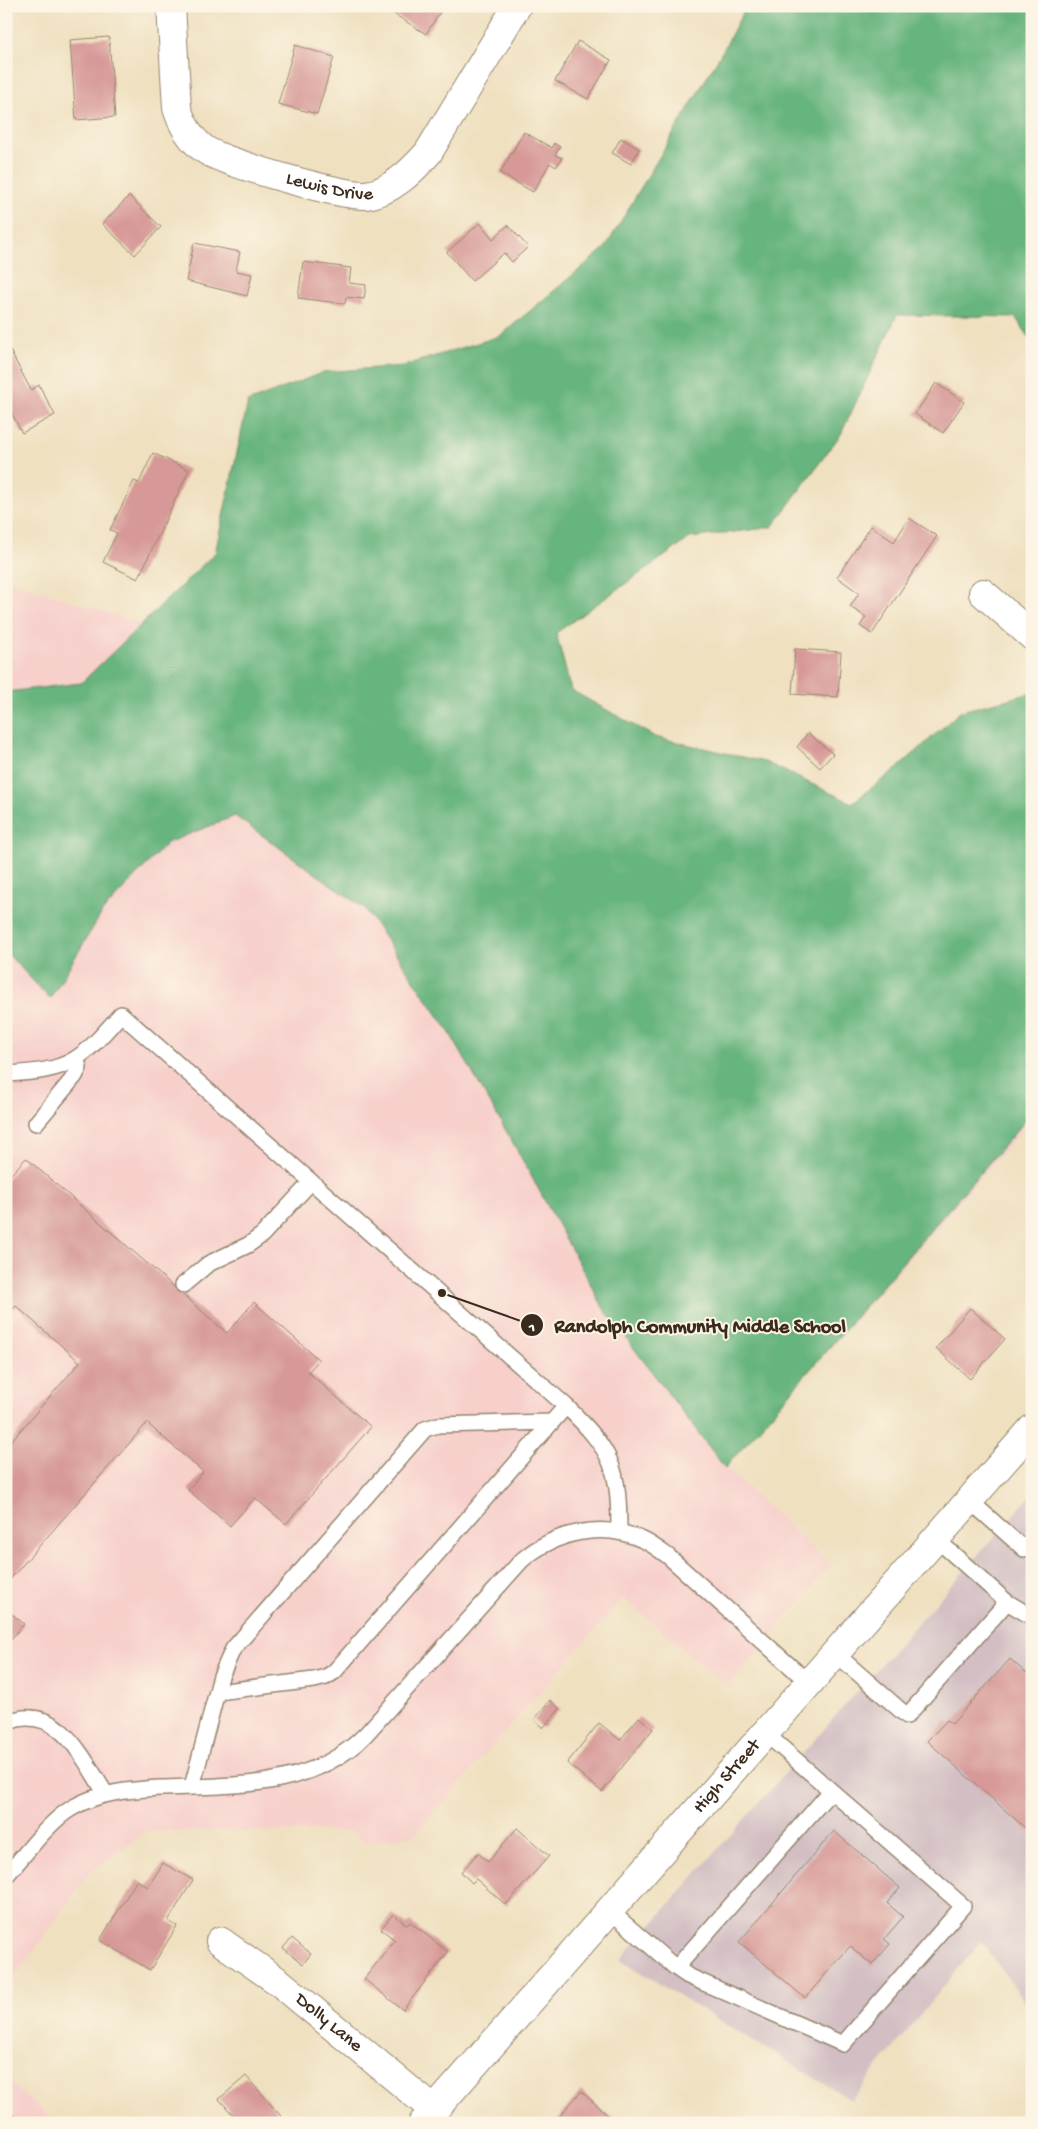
<svg xmlns="http://www.w3.org/2000/svg" width="1038" height="2129" viewBox="0 0 1038 2129" font-family="'Gochi Hand',sans-serif">
<rect width="100%" height="100%" fill="#fcf5e5"/>
<filter id="ink" filterUnits="userSpaceOnUse"><feTurbulence type="fractalNoise" baseFrequency=".02" numOctaves="2"/><feDisplacementMap in="SourceGraphic" scale="10" xChannelSelector="R" yChannelSelector="G"/><feConvolveMatrix kernelMatrix="1 2 1 2 8 2 1 2 1" color-interpolation-filters="sRGB"/></filter>
<filter id="wash" filterUnits="userSpaceOnUse"><feTurbulence type="fractalNoise" baseFrequency=".0096" numOctaves="4" result="noise"/><feDisplacementMap in="SourceGraphic" scale="20" xChannelSelector="R" yChannelSelector="G"/><feGaussianBlur stdDeviation="1.12" result="paint"/><feColorMatrix in="noise" values="0 0 0 0 0 0 0 0 0 0 0 0 0 0 0 0 0 1.4 0 .05"/><feComposite in="paint" operator="in"/></filter>
<g filter="url(#wash)">
<rect width="100%" height="100%" fill="#efe0c0"/>
<path fill="#f7d0cc" d="M 6,579 L 329,687 L 1032,1111 L 1032,1119 L 725,1467 L 831,1565 L 727,1687 L 623,1598 L 414,1835 L 366,1843 L 353,1831 L 148,1831 L 89,1873 L 6,1990 Z
M 6,2079 L 57,2123 L 6,2123 Z"/>
<path fill="#d2bec3" d="M 1032,1494 L 1032,2012 L 981,1941 L 851,2100 L 620,1960 Z"/>
<path fill="#66b47e" stroke="#506f4e" d="M 746,6 L 1032,6 L 1032,341 L 1015,317 L 897,315 L 841,434 L 772,527 L 690,538 L 556,633 L 571,690 L 655,737 L 765,762 L 852,803 L 900,766 L 961,711 L 1032,693 L 1032,1113 L 725,1468 L 604,1309 L 517,1150 L 448,1030 L 365,909 L 235,816 L 167,843 L 103,911 L 50,999 L 6,952 L 6,692 L 81,683 L 215,553 L 248,402 L 324,372 L 403,366 L 500,336 L 605,248 L 725,47 Z"/>
<g id="blocks">
<path fill="#d79997" d="M 399,6 L 444,6 L 426,34 L 394,14 Z
M 109,37 L 115,117 L 76,120 L 70,40 Z
M 578,41 L 611,60 L 588,99 L 555,81 Z
M 295,45 L 334,57 L 317,114 L 278,104 Z
M 524,132 L 552,148 L 554,143 L 560,147 L 555,155 L 562,158 L 556,167 L 550,163 L 533,192 L 500,173 Z
M 621,138 L 639,149 L 631,164 L 612,153 Z
M 129,196 L 161,227 L 135,255 L 102,224 Z
M 480,223 L 493,239 L 508,225 L 528,247 L 512,262 L 504,253 L 472,281 L 447,252 Z
M 194,243 L 240,252 L 236,271 L 252,274 L 247,296 L 186,281 Z
M 303,262 L 351,268 L 349,283 L 366,285 L 364,299 L 346,297 L 345,304 L 298,298 Z
M 6,343 L 31,390 L 39,385 L 55,415 L 22,433 L 6,403 Z
M 936,383 L 964,402 L 943,433 L 915,414 Z
M 153,453 L 189,470 L 138,579 L 103,562 L 117,533 L 110,530 L 134,481 L 139,483 Z
M 909,518 L 937,536 L 872,634 L 860,626 L 866,617 L 850,607 L 859,593 L 837,577 L 871,526 L 894,542 Z
M 795,649 L 841,652 L 838,697 L 792,694 Z
M 808,733 L 833,754 L 820,768 L 797,747 Z
M 26,1158 L 227,1333 L 254,1302 L 319,1360 L 308,1372 L 371,1427 L 286,1524 L 255,1498 L 230,1526 L 188,1490 L 203,1472 L 147,1423 L 6,1584 L 6,1447 L 80,1362 L 16,1306 L 6,1316 L 6,1180 Z
M 970,1308 L 1005,1339 L 970,1379 L 936,1348 Z
M 6,1609 L 24,1624 L 6,1645 Z
M 1010,1659 L 1026,1673 L 1032,1666 L 1032,1834 L 927,1741 L 947,1720 L 952,1724 Z
M 550,1700 L 560,1709 L 543,1728 L 534,1720 Z
M 639,1717 L 653,1729 L 602,1792 L 567,1763 L 599,1723 L 620,1740 Z
M 517,1828 L 549,1856 L 506,1905 L 476,1879 L 472,1883 L 461,1872 L 478,1853 L 488,1862 Z
M 834,1831 L 900,1888 L 887,1903 L 903,1917 L 884,1939 L 890,1944 L 872,1965 L 850,1946 L 805,1998 L 739,1942 Z
M 163,1863 L 193,1880 L 168,1921 L 177,1926 L 150,1970 L 100,1940 L 137,1880 L 148,1887 Z
M 393,1914 L 407,1925 L 410,1922 L 448,1952 L 403,2010 L 364,1979 L 395,1940 L 381,1929 Z
M 292,1938 L 311,1954 L 303,1964 L 283,1948 Z
M 246,2076 L 287,2123 L 240,2123 L 219,2099 Z
M 581,2091 L 617,2123 L 554,2123 Z"/>
</g>
</g>
<g filter="url(#ink)">
<use href="#blocks" fill-opacity="0" stroke="#95856f" stroke-width="1"/>
<g fill="none" stroke-linecap="round" stroke-linejoin="round">
<g stroke="#95856f" stroke-width="18">
<path id="lane" d="M 6,1074 C 71,1071 80,1061 121,1014 L 566,1406
M 36,1123 L 75,1076 L 79,1068 L 77,1060
M 183,1285 L 208,1264 L 248,1245 L 262,1235 L 311,1182
M 969,1500 L 1024,1549 L 1032,1540
M 935,1538 L 1007,1602 L 1032,1617
M 835,1653 L 907,1716 L 1007,1602
M 217,1692 L 314,1680 L 326,1677 L 334,1672 L 566,1406 C 613,1452 619,1467 619,1532
M 6,1723 C 58,1700 83,1759 106,1794
M 192,1787 L 221,1676 L 233,1649 L 425,1429 L 438,1425 L 552,1422
M 6,1876 C 25,1855 48,1822 72,1808 C 98,1792 130,1790 160,1788 C 231,1785 313,1790 366,1734 L 522,1560 C 555,1532 603,1521 643,1540 C 652,1544 661,1551 669,1557 L 809,1683
M 609,1910 L 676,1968 L 688,1976 L 843,2044 L 963,1906 L 765,1733
M 676,1968 L 831,1791
M 6,2120 L 9,2123"/>
</g>
<g stroke="#95856f" stroke-width="30">
<g id="street">
<path id="s1" d="M 171,6 L 177,108 C 182,124 189,138 204,149 C 221,162 344,197 366,195 C 391,192 412,171 428,153 L 517,6"/>
<path d="M 983,593 L 1032,636"/>
<path id="s2" d="M 220,1941 L 279,1982 L 434,2110"/>
</g>
</g>
<g stroke="#95856f" stroke-width="30">
<g id="secondary">
<path id="s3" d="M 423,2123 L 1032,1429"/>
</g>
</g>
<use href="#lane" stroke="#fff" stroke-width="15"/>
<use href="#street" stroke="#fff" stroke-width="28"/>
<use href="#secondary" stroke="#fff" stroke-width="28"/>
</g>
</g>
<g text-anchor="middle" dominant-baseline="central" stroke-width="4" stroke-linejoin="round" paint-order="stroke">
<g font-size="19" fill="#3b2a1e" stroke="#fcf5e5">
<text stroke="none"><textPath href="#s1" startOffset="284">Lewis Drive</textPath></text>
<text stroke="none"><textPath href="#s3" startOffset="461">High Street</textPath></text>
<text stroke="none"><textPath href="#s2" startOffset="136">Dolly Lane</textPath></text>
</g>
</g>
<path fill="none" stroke="#3b2a1e" stroke-width="2" d="M442 1293L532 1325"/>
<g fill="#3b2a1e" stroke="#fcf5e5" stroke-width="2">
<circle cx="442" cy="1293" r="5"/>
<circle cx="532" cy="1325" r="12"/>
</g>
<g font-size="15" text-anchor="middle" font-weight="bold" fill="#fff">
<text x="532" y="1331">1</text>
</g>
<g font-size="20" text-anchor="middle" font-weight="bold" fill="#3b2a1e" stroke="#fcf5e5" stroke-width="4" stroke-linejoin="round" paint-order="stroke">
<text x="700" y="1332">Randolph Community Middle School</text>
</g>
<rect width="1038" height="2129" fill="none" stroke="#fcf5e5" stroke-width="25"/>
</svg>
